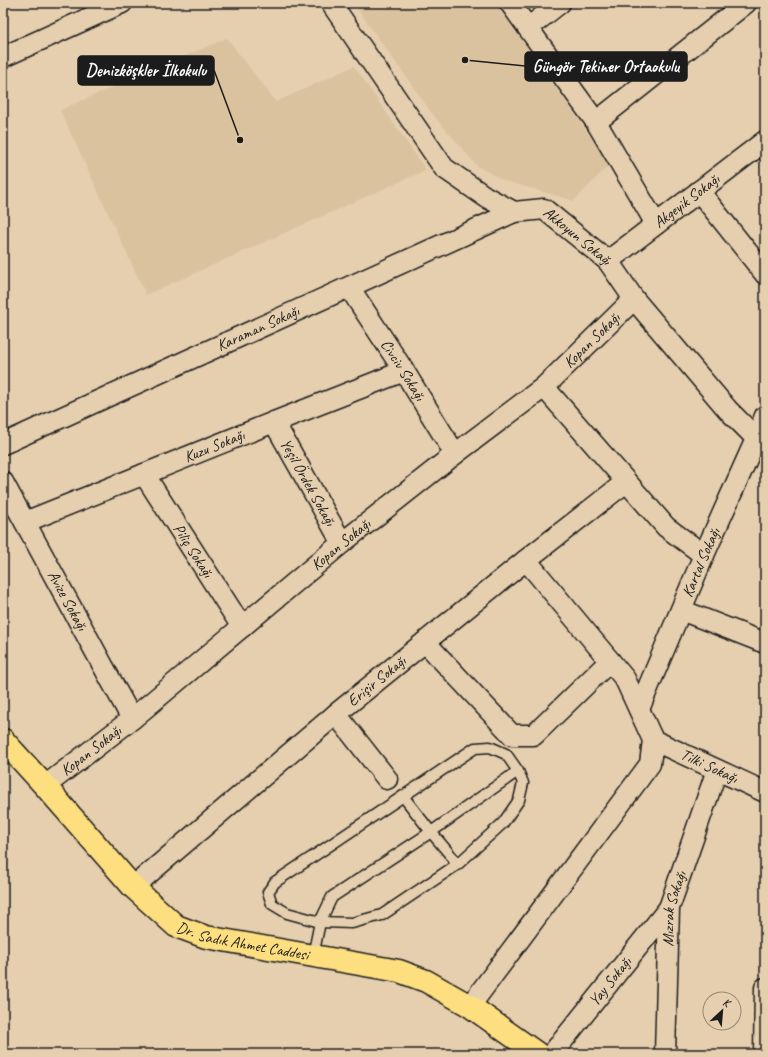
<svg xmlns="http://www.w3.org/2000/svg" width="768" height="1057" viewBox="0 0 768 1057" font-family="Caveat,sans-serif">
<rect width="100%" height="100%" fill="#e6cfaf"/>
<filter id="ink" filterUnits="userSpaceOnUse"><feTurbulence type="fractalNoise" baseFrequency=".025" numOctaves="2"/><feDisplacementMap in="SourceGraphic" scale="8" xChannelSelector="R" yChannelSelector="G"/><feConvolveMatrix kernelMatrix="1 2 1 2 8 2 1 2 1" color-interpolation-filters="sRGB"/></filter>
<g filter="url(#ink)">
<path fill="#dbc29f" d="M 353,3 L 497,3 L 610,164 L 574,201 L 502,180 L 477,166 L 434,116 Z
M 227,38 L 276,102 L 354,66 L 426,170 L 146,295 L 60,110 Z"/>
<g fill="none" stroke-linecap="round" stroke-linejoin="round">
<g stroke="#1c1c1c" stroke-width="13">
<path id="service" d="M 490,747 L 506,754 L 518,771 L 523,783 L 519,800 L 503,823 L 458,864 L 382,915 L 352,923 L 320,922 L 287,913 L 272,904 L 268,892 L 275,882 L 475,748 Z
M 403,796 L 431,832 L 458,864
M 313,956 L 320,922 L 332,897 L 431,832 L 518,771"/>
</g>
<g stroke="#1c1c1c" stroke-width="23">
<g id="minor">
<path id="s1" d="M 331,3 L 444,168 L 486,197 L 514,212 L 544,209 L 608,261 L 634,299 L 728,410 L 765,447"/>
<path d="M 510,3 L 596,122 L 656,224"/>
<path d="M 528,28 L 560,3"/>
<path d="M 3,57 L 122,3"/>
<path d="M 596,122 L 746,3"/>
<path d="M 699,191 L 765,274"/>
<path id="s2" d="M 608,261 L 765,141"/>
<path id="s3" d="M 349,287 L 404,371 L 455,454"/>
<path d="M 544,387 L 666,527 L 704,555"/>
<path id="s4" d="M 274,422 L 342,543"/>
<path id="s5" d="M 3,444 L 514,212"/>
<path id="s6" d="M 144,474 L 242,627"/>
<path id="s7" d="M 3,482 L 132,719"/>
<path id="s8" d="M 25,522 L 274,422 L 404,371"/>
<path d="M 681,610 L 765,643"/>
<path d="M 425,642 L 512,735 L 534,735 L 610,661"/>
<path id="s9" d="M 639,709 L 704,555 L 756,439 L 765,416"/>
<path d="M 336,714 L 387,779"/>
<path id="s10" d="M 653,740 L 765,792"/>
<path id="s11" d="M 45,786 L 132,719 L 342,543 L 455,454 L 544,387 L 634,299"/>
<path id="s12" d="M 133,887 L 336,714 L 526,560 L 626,482"/>
<path d="M 470,1006 L 650,764 L 653,740 L 625,679 L 526,560"/>
<path id="s13" d="M 552,1054 L 669,908"/>
<path id="s14" d="M 665,1054 L 669,908 L 717,770"/>
<path d="M 764,1054 L 765,988"/>
</g>
</g>
<g stroke="#1c1c1c" stroke-width="25">
<g id="primary">
<path id="s15" d="M 3,740 L 45,786 L 133,887 L 176,926 L 206,937 L 399,971 L 426,981 L 470,1006 L 538,1054"/>
</g>
</g>
<use href="#service" stroke="#e6cfaf" stroke-width="10"/>
<use href="#minor" stroke="#e6cfaf" stroke-width="20"/>
<use href="#primary" stroke="#fddf80" stroke-width="22"/>
</g>
</g>
<g text-anchor="middle" dominant-baseline="central" stroke-width="3.5" stroke-linejoin="round" paint-order="stroke">
<g font-size="16" fill="#1c1c1c" stroke="#e6cfaf">
<text stroke="none"><textPath href="#s2" startOffset="99">Akgeyik Sokağı</textPath></text>
<text stroke="none"><textPath href="#s1" startOffset="356">Akkoyun Sokağı</textPath></text>
<text stroke="none"><textPath href="#s5" startOffset="280">Karaman Sokağı</textPath></text>
<text stroke="none"><textPath href="#s11" startOffset="706">Kopan Sokağı</textPath></text>
<text stroke="none"><textPath href="#s3" startOffset="99">Civciv Sokağı</textPath></text>
<text stroke="none"><textPath href="#s8" startOffset="204">Kuzu Sokağı</textPath></text>
<text stroke="none"><textPath href="#s4" startOffset="69">Yeşil Ördek Sokağı</textPath></text>
<text stroke="none"><textPath href="#s11" startOffset="382">Kopan Sokağı</textPath></text>
<text stroke="none"><textPath href="#s6" startOffset="91">Piliç Sokağı</textPath></text>
<text stroke="none"><textPath href="#s9" startOffset="159">Kartal Sokağı</textPath></text>
<text stroke="none"><textPath href="#s7" startOffset="135">Avize Sokağı</textPath></text>
<text stroke="none"><textPath href="#s12" startOffset="319">Erişir Sokağı</textPath></text>
<text stroke="none"><textPath href="#s11" startOffset="58">Kopan Sokağı</textPath></text>
<text stroke="none"><textPath href="#s10" startOffset="62">Tilki Sokağı</textPath></text>
<text stroke="none"><textPath href="#s14" startOffset="146">Mızrak Sokağı</textPath></text>
<text stroke="none"><textPath href="#s15" startOffset="323">Dr. Sadık Ahmet Caddesi</textPath></text>
<text stroke="none"><textPath href="#s13" startOffset="93">Yay Sokağı</textPath></text>
</g>
</g>
<path fill="none" stroke="#1c1c1c" stroke-width="1.5" d="M465 60L525 66M240 140L214 70"/>
<g fill="#1c1c1c" stroke="#e6cfaf" stroke-width="1.5">
<circle cx="465" cy="60" r="4"/>
<circle cx="240" cy="140" r="4"/>
</g>
<g fill="#1c1c1c" stroke="#1c1c1c" stroke-width="1.5">
<rect x="525" y="52" width="162" height="29" rx="4"/>
<rect x="78" y="56" width="136" height="29" rx="4"/>
</g>
<g font-size="17" text-anchor="middle" font-weight="bold" fill="#fff">
<text x="606" y="72">Güngör Tekiner Ortaokulu</text>
<text x="146" y="76">Denizköşkler İlkokulu</text>
</g>
<rect width="768" height="1057" fill="none" stroke="#e6cfaf" stroke-width="16"/>
<rect x="8" y="8" width="752" height="1041" fill="none" stroke="#1c1c1c" stroke-width="1.5" filter="url(#ink)"/>
<g transform="translate(722 1011) rotate(26)"><circle r="19" fill="#e6cfaf" stroke="#958774"/>
<path d="M0-3L7 15L0 10L-7 15Z" fill="#1c1c1c"/>
<text y="-6" font-size="11" font-weight="bold" text-anchor="middle" fill="#1c1c1c">K</text>
</g>
</svg>
